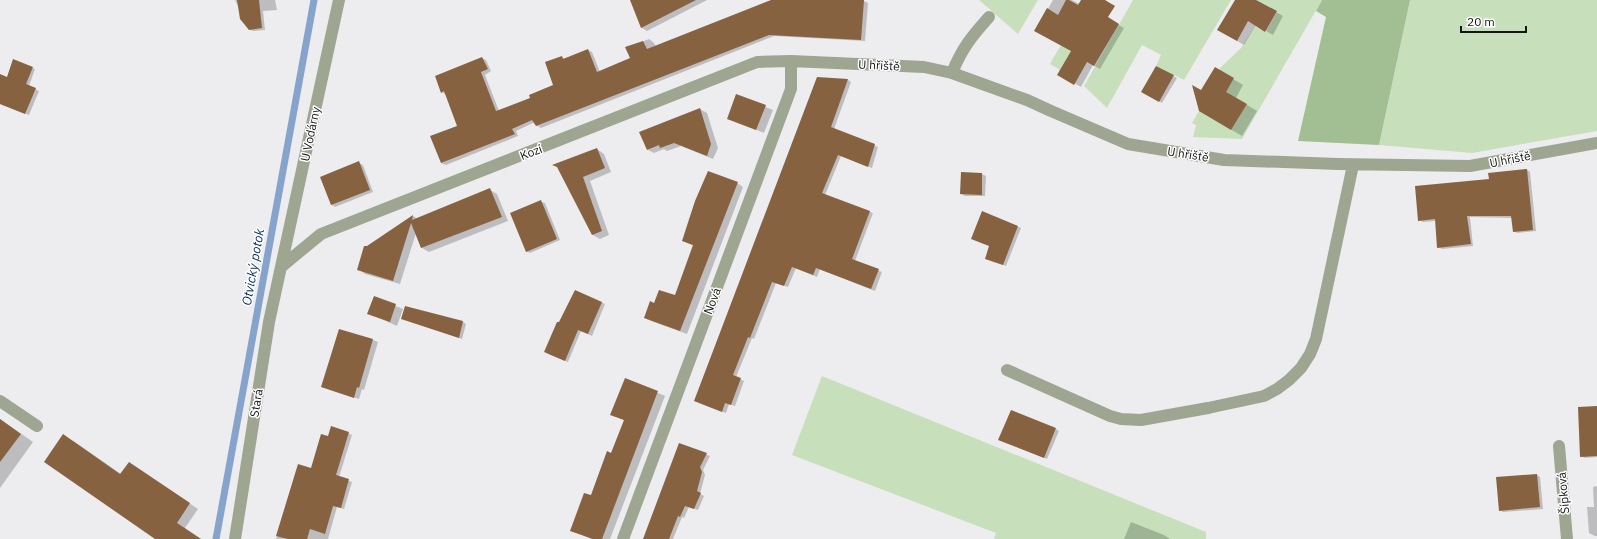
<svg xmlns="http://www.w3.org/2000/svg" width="1597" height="539" viewBox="0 0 1597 539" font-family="'IBM Plex Sans',sans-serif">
<rect width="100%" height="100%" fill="#ededf0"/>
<path fill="#c7e0bb" d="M 979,0 L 1038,0 L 1018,34 Z
M 1087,0 L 1094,10 L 1060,70 L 1050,64 Z
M 1133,0 L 1231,0 L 1184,80 L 1156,66 L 1161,55 L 1142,45 L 1107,108 L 1084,86 Z
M 1255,0 L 1322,0 L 1242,139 L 1193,137 L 1196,125 L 1192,123 L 1199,111 L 1231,130 L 1247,104 L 1223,96 L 1219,69 L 1241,48 L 1255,26 L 1266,32 L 1277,12 Z
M 1410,0 L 1597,0 L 1597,131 L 1472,153 L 1379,145 Z
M 822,376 L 1206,532 L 1206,539 L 994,539 L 996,533 L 792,455 Z"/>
<path fill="#a2bf93" d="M 1322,0 L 1410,0 L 1379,145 L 1298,141 L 1326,17 L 1316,11 Z"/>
<path fill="#0003" d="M 235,0 L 275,0 L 277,10 L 263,11 L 265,30 L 253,31 L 249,29 Z
M 639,0 L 707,0 L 647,31 L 642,28 L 632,3 Z
M 774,0 L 864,1 L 868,3 L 865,41 L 774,36 L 541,128 L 536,125 L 535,122 L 516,131 L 518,136 L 446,165 L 441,163 L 458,126 L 446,95 L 442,92 L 482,58 L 486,60 L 491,71 L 485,75 L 499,111 L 531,99 L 555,85 L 561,57 L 565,59 L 588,50 L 592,52 L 600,72 L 631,59 L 627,48 L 649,39 L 653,42 L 656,46 Z
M 1053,0 L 1072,0 L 1124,28 L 1100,69 L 1093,65 L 1081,87 L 1059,74 L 1072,51 L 1036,30 Z
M 1236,0 L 1254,0 L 1283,16 L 1273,35 L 1256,25 L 1244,45 L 1219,30 Z
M 1156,67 L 1177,78 L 1162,103 L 1143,92 Z
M 32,68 L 35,69 L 29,86 L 39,91 L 29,115 L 0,104 L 0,75 L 7,78 Z
M 1215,68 L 1243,85 L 1236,98 L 1257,111 L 1242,136 L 1199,111 L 1202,91 Z
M 818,78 L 848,80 L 851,82 L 834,129 L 878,147 L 872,168 L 841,156 L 825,195 L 873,213 L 855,261 L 882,272 L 875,291 L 820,269 L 817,277 L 796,268 L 788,287 L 776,283 L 754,339 L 752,338 L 736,377 L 744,381 L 735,406 L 729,404 L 726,413 L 699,403 Z
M 737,95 L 773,110 L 764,133 L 728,118 Z
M 700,109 L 707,113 L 718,148 L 713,159 L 681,146 L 667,151 L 664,149 L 654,153 L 648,150 Z
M 597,149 L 604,154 L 611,172 L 590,181 L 609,235 L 600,239 L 593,235 L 558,167 Z
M 359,163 L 363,165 L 373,192 L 335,207 L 332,205 L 321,178 Z
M 1527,170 L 1530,172 L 1536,231 L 1517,233 L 1514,231 L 1512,218 L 1470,217 L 1473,246 L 1442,249 L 1438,247 L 1436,221 L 1423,222 L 1419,220 Z
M 962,173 L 982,174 L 986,176 L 985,196 L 965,196 L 961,194 Z
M 737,183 L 743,187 L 687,334 L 651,321 L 645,318 L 655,304 L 675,296 L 694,246 L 683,241 Z
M 490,190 L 497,194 L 508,221 L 429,252 L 422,248 L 416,233 L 400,284 L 365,274 L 358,269 L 368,247 L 413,216 L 418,219 Z
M 541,202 L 545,203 L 560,240 L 530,253 L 526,251 Z
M 982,213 L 1021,228 L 1006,266 L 989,260 L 990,246 Z
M 374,297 L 403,309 L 397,326 L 368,313 Z
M 601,302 L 605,304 L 592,336 L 581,331 L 568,362 L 548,354 Z
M 406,320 L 463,322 L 466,324 L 462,339 Z
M 339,330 L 373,340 L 378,342 L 364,390 L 362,389 L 359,399 L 322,387 Z
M 626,379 L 665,396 L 610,539 L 591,539 L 571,530 L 591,497 L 612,454 L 625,421 L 612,414 Z
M 1597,406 L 1597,457 L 1585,458 L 1581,456 Z
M 0,419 L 33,442 L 0,488 Z
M 1056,429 L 1059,431 L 1047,459 L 1003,441 Z
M 348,433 L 352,435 L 339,477 L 352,482 L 344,509 L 337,507 L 328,539 L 276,539 L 299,465 L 312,469 L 328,437 Z
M 72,440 L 121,474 L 129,463 L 198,509 L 185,528 L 201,539 L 157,539 Z
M 679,444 L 710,456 L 703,470 L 705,475 L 700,494 L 704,496 L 698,510 L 689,507 L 684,518 L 682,517 L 673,539 L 644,539 Z
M 1537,475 L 1540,477 L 1543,509 L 1503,512 L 1500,510 Z
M 1597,486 L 1597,536 L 1595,536 L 1589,533 L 1587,507 L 1594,507 L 1593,487 Z
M 1131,522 L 1164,535 L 1170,539 L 1124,539 Z"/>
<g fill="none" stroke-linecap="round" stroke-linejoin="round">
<path stroke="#86a3cb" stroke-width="7" d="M 216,539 L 314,0"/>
</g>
<path fill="#876241" d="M 237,0 L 259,0 L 262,28 L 249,30 L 240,19 Z
M 630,0 L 696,0 L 641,28 Z
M 771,0 L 864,0 L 861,40 L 769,35 L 536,126 L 532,120 L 512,129 L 515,134 L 441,163 L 430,136 L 457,126 L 444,91 L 441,93 L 435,76 L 482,57 L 488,69 L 481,72 L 496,111 L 530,98 L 529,95 L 553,85 L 545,62 L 562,56 L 563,59 L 588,49 L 597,72 L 630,58 L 625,47 L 643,41 L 647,49 Z
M 1066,0 L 1069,0 L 1078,5 L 1081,0 L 1105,0 L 1115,6 L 1108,17 L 1119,24 L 1094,66 L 1087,62 L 1074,85 L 1057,75 L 1071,51 L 1034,31 L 1047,8 L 1058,15 Z
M 1235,0 L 1256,0 L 1277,11 L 1265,32 L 1248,21 L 1237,41 L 1217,30 Z
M 13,59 L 33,67 L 26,84 L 36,88 L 25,114 L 0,104 L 0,74 L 7,77 Z
M 1156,66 L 1174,75 L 1159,102 L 1141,92 Z
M 1215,67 L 1234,78 L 1226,92 L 1247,104 L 1231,130 L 1199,111 L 1192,85 L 1201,90 Z
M 817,77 L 848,79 L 831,127 L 875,144 L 868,167 L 838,155 L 822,193 L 870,211 L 852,259 L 879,269 L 871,289 L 816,268 L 813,275 L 792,267 L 784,286 L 772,282 L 750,338 L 748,337 L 733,375 L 741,378 L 731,405 L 725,403 L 722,412 L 694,401 Z
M 736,94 L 766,105 L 756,130 L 727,119 Z
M 700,108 L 711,144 L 707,156 L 674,143 L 660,148 L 659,145 L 647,150 L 639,132 Z
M 597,148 L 605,168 L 583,177 L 602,231 L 592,235 L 557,167 L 552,165 Z
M 359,161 L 370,190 L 331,205 L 320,177 Z
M 1527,169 L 1533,230 L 1513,232 L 1511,216 L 1467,216 L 1471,244 L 1437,248 L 1435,219 L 1418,221 L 1415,186 L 1489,179 L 1488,173 Z
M 708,171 L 738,182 L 680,331 L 644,318 L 650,301 L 654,303 L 659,290 L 675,295 L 693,245 L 682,241 L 695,201 Z
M 961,172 L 982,173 L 982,195 L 960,194 Z
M 490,188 L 502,217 L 421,248 L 411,223 L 393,281 L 357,270 L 364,246 L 367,246 L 413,215 L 412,220 Z
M 541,200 L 557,239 L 526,252 L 510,213 Z
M 982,211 L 1018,226 L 1003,265 L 985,259 L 989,246 L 971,239 Z
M 575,290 L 602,302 L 588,334 L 578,330 L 565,361 L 544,352 L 557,322 L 559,322 Z
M 374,296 L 396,304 L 390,322 L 367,314 Z
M 405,306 L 463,321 L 459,338 L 401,319 Z
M 339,329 L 373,339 L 359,388 L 357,387 L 354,398 L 321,387 Z
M 625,378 L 658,391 L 602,539 L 593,539 L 570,531 L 584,493 L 591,495 L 607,451 L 611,453 L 624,420 L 610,415 Z
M 1597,406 L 1597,456 L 1580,457 L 1578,407 Z
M 1011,410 L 1056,428 L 1044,458 L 998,440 Z
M 0,419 L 21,434 L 0,462 Z
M 331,426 L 349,432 L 336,475 L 349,479 L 341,508 L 333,506 L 325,534 L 310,529 L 307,539 L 288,539 L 276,536 L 298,464 L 311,468 L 321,434 L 328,436 Z
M 63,434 L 120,474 L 129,462 L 190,503 L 177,523 L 201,539 L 155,539 L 44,462 Z
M 679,443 L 707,453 L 700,467 L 702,472 L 697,491 L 701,493 L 694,509 L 685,506 L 680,517 L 678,516 L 669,539 L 643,539 Z
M 1537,474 L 1540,507 L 1499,511 L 1496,477 Z"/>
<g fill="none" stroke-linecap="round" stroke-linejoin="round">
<path stroke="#9ea692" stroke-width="12" d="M 952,73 C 962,48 972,36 989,17
M 1007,370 L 1110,416 L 1121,419 L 1141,420 L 1208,408
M 0,401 L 37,426"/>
<path stroke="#9ea692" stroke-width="12" d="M 281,267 L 321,234 L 757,62 L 791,61 L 924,67 L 952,73 L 1027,100 L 1051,111 L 1128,144 L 1224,160 L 1338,164 L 1470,166 L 1597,143
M 1208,408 L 1264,396 L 1277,389 L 1289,380 L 1301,368 L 1310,354 L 1316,339 L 1353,165
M 1559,446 L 1567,539
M 235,539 L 269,322 L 339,0
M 623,539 L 791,89 L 791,61"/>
</g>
<g text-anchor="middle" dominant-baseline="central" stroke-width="3" stroke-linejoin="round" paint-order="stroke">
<g font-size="12" fill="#151515" stroke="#fff">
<text transform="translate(879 65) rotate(3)">U hřiště</text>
<text transform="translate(310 134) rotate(-78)">U Vodárny</text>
<text transform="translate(531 152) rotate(-21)">Kozí</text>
<text transform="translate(1188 154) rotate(9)">U hřiště</text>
<text transform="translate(1510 159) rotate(-11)">U hřiště</text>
<text transform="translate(712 301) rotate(-69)">Nová</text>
<text transform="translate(256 403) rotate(-81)">Stará</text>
<text transform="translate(1563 493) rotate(-95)">Šípková</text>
</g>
<g font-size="13" font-style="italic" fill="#042c5d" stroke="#fff">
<text transform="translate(253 267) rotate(-80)">Otvický potok</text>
</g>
</g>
<path d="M1461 26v6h65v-6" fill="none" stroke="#151515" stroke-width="2"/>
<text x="1467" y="26" font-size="12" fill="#151515" stroke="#ffffff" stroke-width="3" paint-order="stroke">20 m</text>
</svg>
